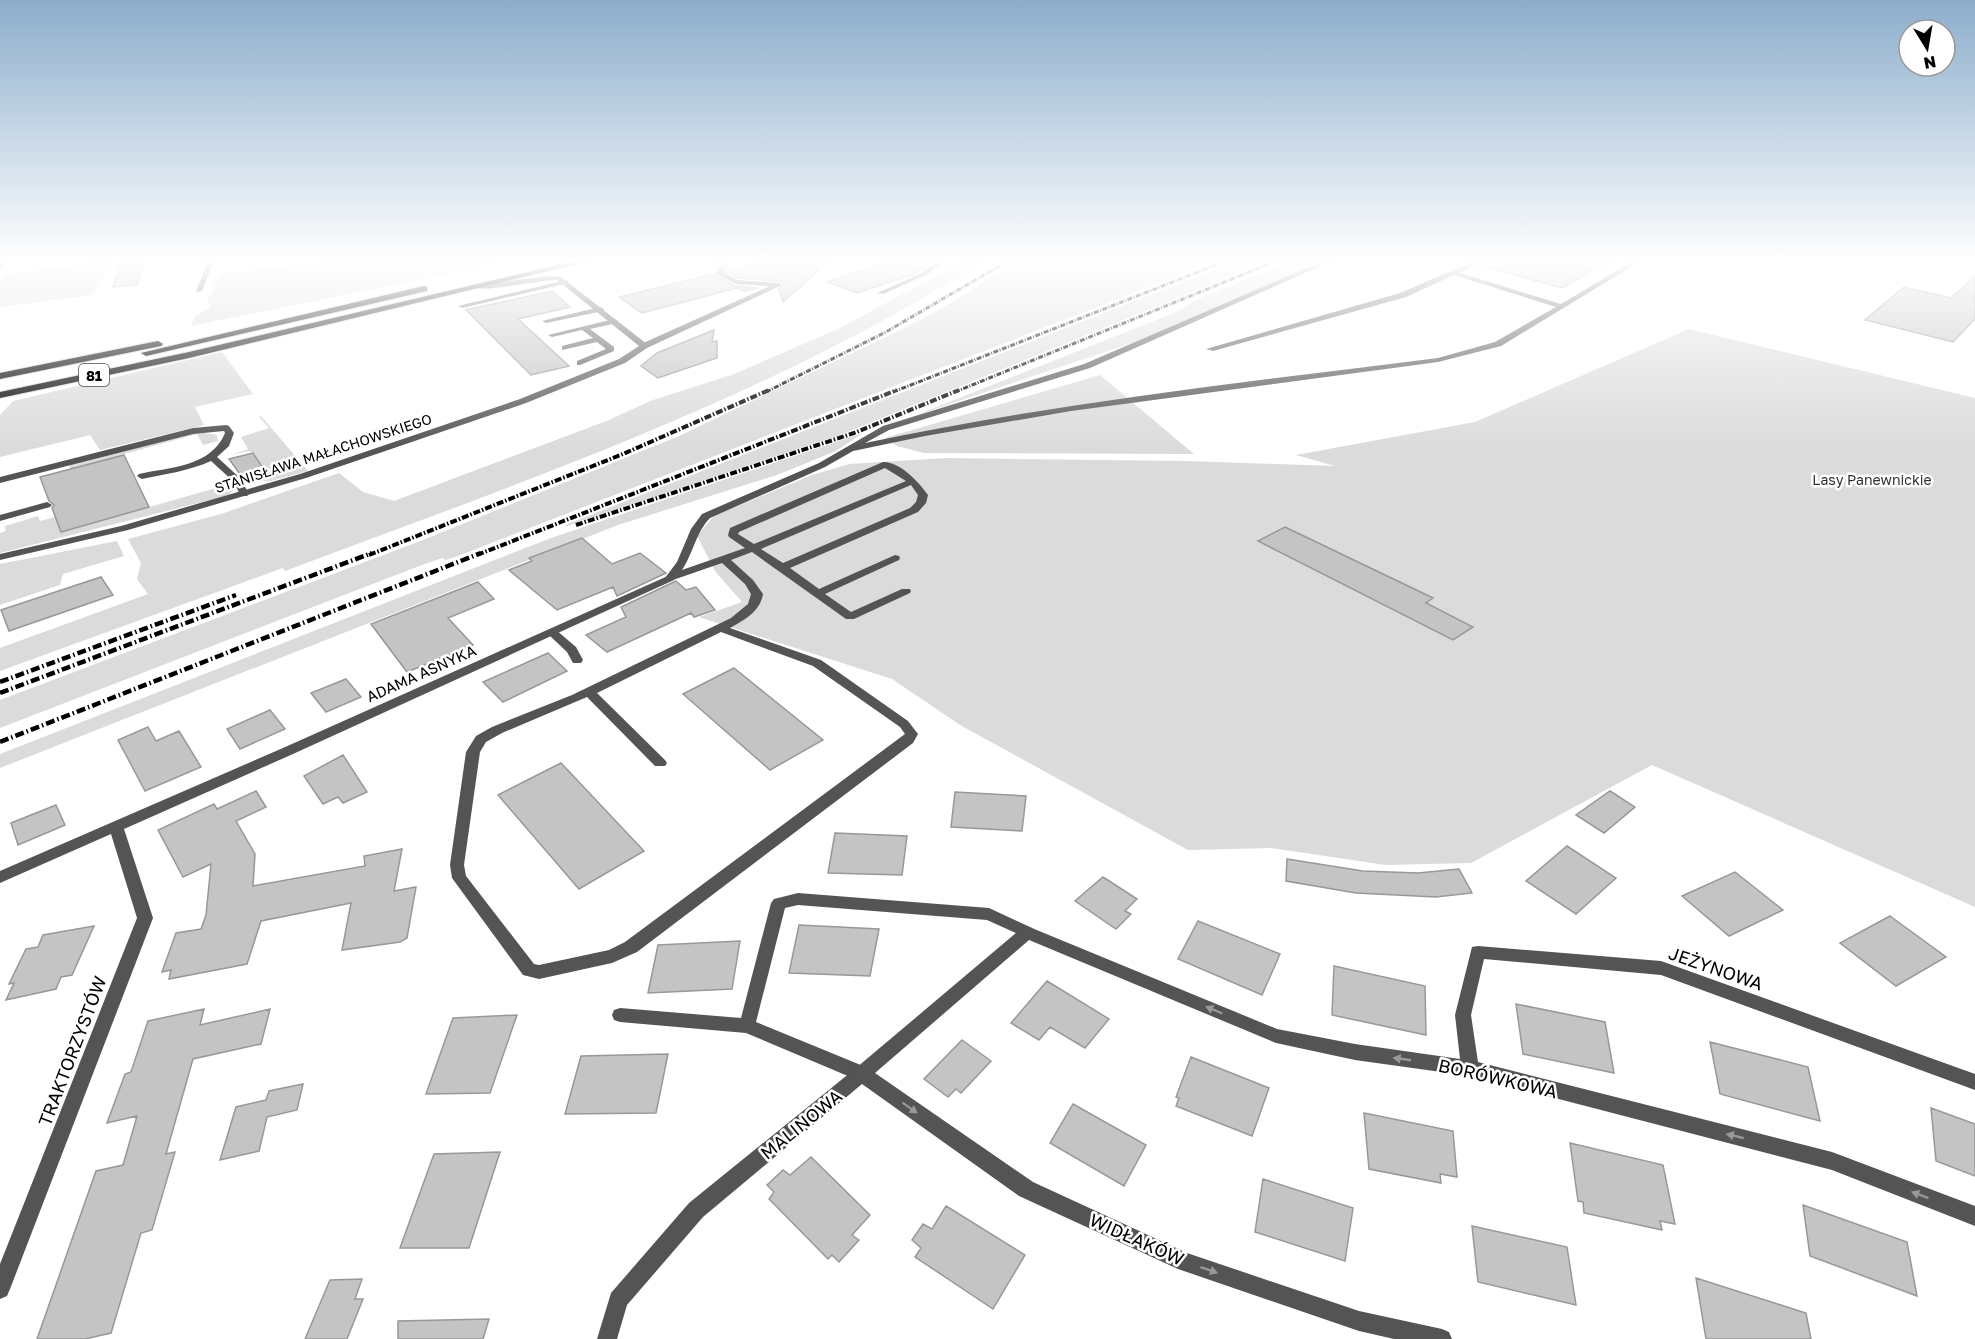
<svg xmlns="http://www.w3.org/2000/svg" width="1975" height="1339" viewBox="0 0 1975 1339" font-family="'Golos Text',sans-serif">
<rect width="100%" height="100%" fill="#fff"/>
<path fill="#dbdbdb" d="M 112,261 L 94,295 L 0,307 L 0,281 L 5,274 Z
M 341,261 L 490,261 L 493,265 L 191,326 L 195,316 L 211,307 L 207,303 L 208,298 L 221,273 Z
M 963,261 L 984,261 C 769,398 522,482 285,571 L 283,568 L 0,671 L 0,648 L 148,594 L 137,579 L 141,563 L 128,539 L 221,514 L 339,473 L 363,492 L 394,501 L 609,420 L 650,401 L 734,374 L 840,328 Z
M 1017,261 L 1215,261 L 458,556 L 446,560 L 442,558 L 414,568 L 0,728 L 0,700 L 423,540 L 679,436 L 890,335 L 941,309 Z
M 1236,261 L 1269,261 L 840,435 L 567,526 L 565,525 Z
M 1290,261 L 1323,261 L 1135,342 L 911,417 L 1174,313 L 1198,299 Z
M 1689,329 L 1975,398 L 1975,907 L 1652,765 L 1471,863 L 1386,865 L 1271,848 L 1188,850 L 960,725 L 892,679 L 699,617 L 742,602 L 715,571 L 697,536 L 714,516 L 812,475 L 849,464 L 946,458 L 1186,461 L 1335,466 L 1296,455 L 1475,422 Z
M 222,352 L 253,394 L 195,407 L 204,425 L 100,450 L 90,435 L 0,457 L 0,415 L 13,401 Z
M 1100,375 L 1194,454 L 924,453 L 897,446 L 885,438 Z
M 261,416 L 308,471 L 271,481 L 250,480 L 267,474 L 254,453 L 248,451 L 231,455 L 248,449 L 241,437 L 269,428 L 259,417 Z
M 198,432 L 217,435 L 218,441 L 203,445 L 197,434 L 70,469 L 69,465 Z
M 863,433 L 836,451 L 777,475 L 618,525 L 0,768 L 0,754 L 551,538 Z
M 230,484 L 236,484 L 238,487 L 228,495 L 214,499 L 0,553 L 0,533 L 6,531 L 5,526 L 38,516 L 40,521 L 55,517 L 62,532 Z
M 117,541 L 124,556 L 63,574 L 60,585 L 0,605 L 0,564 Z"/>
<path fill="#c4c4c4" stroke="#989898" stroke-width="1.5" d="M 122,261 L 144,261 L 137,285 L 113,287 Z
M 765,261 L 829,261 L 783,302 L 779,289 L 784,284 L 780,281 L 738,278 L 726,271 Z
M 889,261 L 934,261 L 914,274 L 857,293 L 827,282 Z
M 1487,261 L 1610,261 L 1562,288 L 1486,267 Z
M 714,274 L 735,286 L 758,288 L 744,291 L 737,288 L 642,313 L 619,297 Z
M 1975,276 L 1975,319 L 1953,342 L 1865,320 L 1904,287 L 1951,298 Z
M 552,291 L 570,307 L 518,319 L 569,366 L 531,375 L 466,310 Z
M 714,330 L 712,342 L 717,341 L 717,358 L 658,378 L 641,366 L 657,353 Z
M 253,453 L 267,474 L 245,481 L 229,459 Z
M 124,455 L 149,507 L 61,532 L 52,508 L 54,505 L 49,501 L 40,477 Z
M 1285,527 L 1433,598 L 1426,603 L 1473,627 L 1453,640 L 1258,541 Z
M 582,538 L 612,564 L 640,553 L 666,573 L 617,596 L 613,587 L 557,610 L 509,570 L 532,561 L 529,558 Z
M 101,577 L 113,595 L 9,631 L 1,610 Z
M 676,581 L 686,590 L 696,587 L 715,610 L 694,617 L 691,613 L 607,652 L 586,635 L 626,617 L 621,607 Z
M 478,582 L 494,599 L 448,618 L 473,645 L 407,672 L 371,624 Z
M 548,653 L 567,671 L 503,702 L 483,682 Z
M 734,668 L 823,740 L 770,770 L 683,694 Z
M 346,679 L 361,697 L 326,712 L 311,693 Z
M 270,710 L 285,729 L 240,749 L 227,729 Z
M 148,727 L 156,741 L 179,731 L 201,767 L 145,791 L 118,740 Z
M 343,755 L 367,792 L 343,803 L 338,797 L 323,804 L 304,776 Z
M 561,763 L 644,851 L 579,889 L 498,795 Z
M 256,791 L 266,807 L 236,821 L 255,854 L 253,886 L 365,866 L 364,856 L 402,849 L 394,891 L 416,887 L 407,938 L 400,942 L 342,950 L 351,903 L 261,921 L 247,964 L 169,979 L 171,970 L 162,972 L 176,933 L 201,929 L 206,915 L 211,864 L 183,877 L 158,830 L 214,804 L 217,809 Z
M 1610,791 L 1635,807 L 1604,833 L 1576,815 Z
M 955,792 L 1026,796 L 1022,831 L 951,827 Z
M 56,805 L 65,825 L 18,845 L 11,823 Z
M 835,833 L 907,836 L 902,875 L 828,873 Z
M 1567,846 L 1616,878 L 1576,914 L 1526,881 Z
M 1287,859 L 1363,871 L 1418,873 L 1459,869 L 1472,893 L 1436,897 L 1356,893 L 1286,881 Z
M 1735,872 L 1783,910 L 1729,936 L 1682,896 Z
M 1103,877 L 1137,899 L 1125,911 L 1131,914 L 1116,929 L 1075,901 Z
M 1890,916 L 1946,957 L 1896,986 L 1840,943 Z
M 1198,921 L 1280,954 L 1262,995 L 1178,959 Z
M 799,925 L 879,929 L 870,976 L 789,973 Z
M 94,926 L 72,975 L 61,977 L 56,989 L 6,1000 L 14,983 L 9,984 L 26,949 L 38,947 L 43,935 Z
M 740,941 L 732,989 L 648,993 L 658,945 Z
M 1334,966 L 1425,986 L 1426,1035 L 1332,1015 Z
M 1047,981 L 1109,1019 L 1085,1048 L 1050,1027 L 1039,1040 L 1011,1023 Z
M 1516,1004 L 1605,1022 L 1614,1073 L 1523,1054 Z
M 204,1009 L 200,1025 L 270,1009 L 261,1044 L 193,1059 L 166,1154 L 175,1152 L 152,1230 L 141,1233 L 111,1333 L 85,1339 L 37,1339 L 96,1171 L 123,1165 L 137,1116 L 107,1123 L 125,1074 L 131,1072 L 148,1021 Z
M 517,1015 L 490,1093 L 426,1094 L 453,1018 Z
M 962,1040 L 991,1061 L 961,1093 L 956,1089 L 948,1097 L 924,1079 Z
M 1710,1042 L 1808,1067 L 1820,1121 L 1720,1094 Z
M 668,1054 L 656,1113 L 565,1114 L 581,1056 Z
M 1191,1057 L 1269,1088 L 1252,1136 L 1176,1106 L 1179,1098 L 1176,1097 Z
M 303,1084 L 297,1110 L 267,1117 L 259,1151 L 220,1160 L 236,1107 L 266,1100 L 269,1091 Z
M 1073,1104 L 1146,1145 L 1124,1186 L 1050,1143 Z
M 1931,1108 L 1975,1124 L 1975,1176 L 1936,1161 Z
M 1364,1113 L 1453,1131 L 1457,1177 L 1440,1174 L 1441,1183 L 1369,1169 Z
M 1570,1143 L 1663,1165 L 1675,1224 L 1660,1221 L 1662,1230 L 1584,1213 L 1583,1202 L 1578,1201 Z
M 500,1152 L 469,1248 L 400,1248 L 434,1154 Z
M 811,1157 L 870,1215 L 852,1235 L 859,1240 L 839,1262 L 832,1255 L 828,1259 L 769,1199 L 774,1192 L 767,1185 L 783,1170 L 790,1175 Z
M 1263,1179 L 1353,1208 L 1345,1261 L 1255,1232 Z
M 1803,1205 L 1907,1242 L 1917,1296 L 1810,1256 Z
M 946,1206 L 1025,1255 L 993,1309 L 915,1257 L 921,1248 L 912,1240 L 923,1224 L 932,1229 Z
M 1472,1226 L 1567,1247 L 1576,1305 L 1478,1282 Z
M 1696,1278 L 1806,1313 L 1811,1339 L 1706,1339 Z
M 362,1279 L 355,1299 L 363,1299 L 347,1339 L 305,1339 L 330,1280 Z
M 489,1319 L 483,1339 L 398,1339 L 398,1321 Z"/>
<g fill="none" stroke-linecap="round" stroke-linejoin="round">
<g stroke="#dbdbdb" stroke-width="2">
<path id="primary" d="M 575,261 L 590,261 L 189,358 L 0,398 L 0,392 L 189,352 Z
M 424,286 L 427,287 L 427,291 L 146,356 L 141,353 Z
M 158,341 L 163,344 L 161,346 L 0,379 L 0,373 Z"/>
</g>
<path fill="#545454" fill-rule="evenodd" d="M 713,261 C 719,261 724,261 728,265 L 723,272 L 737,280 L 779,283 L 782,285 L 647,348 L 641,348 L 641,344 L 770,286 L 736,284 L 717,274 L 716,273 L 721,266 Z
M 938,261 L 945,261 L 926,275 L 883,294 L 877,293 L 922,273 Z
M 1323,261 L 1332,261 L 1090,368 L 889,430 L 865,443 C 1054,403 1246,382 1438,358 L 1495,342 L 1556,307 L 1454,275 L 1406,297 L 1213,351 L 1206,349 L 1400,293 L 1474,261 L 1483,261 L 1460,273 L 1561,304 L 1633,261 L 1641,261 L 1501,346 L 1438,362 L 1071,411 L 925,436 L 853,451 L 825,467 L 710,518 C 696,532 693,554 682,570 L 745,548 L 729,537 L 728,535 L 730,528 L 883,462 C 899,461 919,482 928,495 L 926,503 L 918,512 L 790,568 L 819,589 L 895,555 L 899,556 L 900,558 L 899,560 L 825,594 L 851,612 L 902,589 L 910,589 L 911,591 L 910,593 L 854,619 L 846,619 L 752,552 L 731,560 L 753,580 L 763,594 C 760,612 744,620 730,628 L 821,660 L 908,721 L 918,734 L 913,743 L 637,952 L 612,963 L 539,979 L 523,975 L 452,878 L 450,865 L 466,752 L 476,736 L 492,727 L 572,695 L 731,618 L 748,604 L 751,594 L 745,584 L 722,563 L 670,581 L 665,578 L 677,562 L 691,529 L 702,514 L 819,463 L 883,426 L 1084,364 ZM 885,468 L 906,481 L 754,544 L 738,534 L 739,532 ZM 911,485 L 918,495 L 916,502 L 910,508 L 783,563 L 761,549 ZM 721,632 L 813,666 L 900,727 L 905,734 L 625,942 L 609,950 L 539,965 L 534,964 L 466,876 L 464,865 L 480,752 L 486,742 L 502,733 L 587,697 L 655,766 L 665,766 L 667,763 L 665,760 L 597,693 Z
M 566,280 L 568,281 L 568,283 L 462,308 L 458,306 Z
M 600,307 L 604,309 L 603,311 L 546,323 L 542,321 Z
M 614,319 L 618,321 L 617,323 L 590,329 L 614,347 L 614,351 L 580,365 L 577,365 L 577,361 L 606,349 L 597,342 L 562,350 L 562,346 L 593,338 L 582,330 L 552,337 L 548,335 Z
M 226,425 L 229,426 L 234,433 L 229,446 L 217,457 L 240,478 L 249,494 L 247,496 L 241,496 L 233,481 L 211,461 C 189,471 165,474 142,479 L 137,476 L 139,474 C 170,467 211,467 225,433 L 224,431 L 193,434 L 0,483 L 0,477 L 193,428 Z
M 47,502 L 52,505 L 50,507 L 0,521 L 0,515 Z
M 552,629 L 556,630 L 576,647 L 583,660 L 581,663 L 573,663 L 567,652 L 548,634 L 546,632 Z
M 798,893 L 989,908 L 1032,928 L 1035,932 L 1032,936 L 1027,938 L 987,920 L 798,905 L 785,908 L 756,1022 L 868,1068 L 871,1074 L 868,1080 L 862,1082 L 746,1033 L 620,1022 L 614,1020 L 612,1015 L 614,1010 L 620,1008 L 741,1018 L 771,903 L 774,899 Z"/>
<path fill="#545454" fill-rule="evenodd" d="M 7,261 L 0,268 L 0,261 Z
M 208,261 L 214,261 L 202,291 L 196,292 Z
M 549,276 L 561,277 L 647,344 L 647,348 L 625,363 L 526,403 L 306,478 L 128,530 L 0,560 L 0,554 L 121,526 L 300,474 L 520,399 L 619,359 L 639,346 L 557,280 C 538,280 483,293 472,287 L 475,285 Z
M 670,575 L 674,576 L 675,578 L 674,580 L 293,754 L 124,829 L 153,918 L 10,1289 L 7,1296 L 0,1299 L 0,1264 L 137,918 L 111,834 L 0,883 L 0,871 L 283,748 Z
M 1027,926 L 1277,1029 L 1355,1044 L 1460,1059 L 1455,1015 L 1472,947 L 1478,946 L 1661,961 L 1975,1074 L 1975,1090 L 1661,975 L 1484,959 L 1471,1015 L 1478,1062 L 1832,1152 L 1975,1206 L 1975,1226 L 1832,1170 L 1470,1076 L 1355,1060 L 1276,1043 L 1029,940 L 875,1073 L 1033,1182 L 1187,1253 L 1359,1311 L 1442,1329 L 1449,1332 L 1452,1339 L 1394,1339 L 1359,1331 L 1178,1269 L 1019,1196 L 862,1084 L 703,1217 L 627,1305 L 617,1339 L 597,1339 L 611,1293 L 689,1203 L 856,1068 L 1022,928 Z"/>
<use href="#primary" fill="#000" fill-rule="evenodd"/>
<path stroke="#000" stroke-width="3" stroke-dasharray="5 1.5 1 1.5" stroke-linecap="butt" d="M 766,392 L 884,333 L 1008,261
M 893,392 L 1226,261
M 955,392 L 1276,261"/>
<path stroke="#000" stroke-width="4" stroke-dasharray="7 2 1.5 2" stroke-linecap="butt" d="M 576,525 L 854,433 L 959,390
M 369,555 L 623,454 L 769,390
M 477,555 L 897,390"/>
<path stroke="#000" stroke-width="4.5" stroke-dasharray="9 3 1.5 3" stroke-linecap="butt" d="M 0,682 L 236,595
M 0,693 L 372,553
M 0,742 L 481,553"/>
</g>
<defs><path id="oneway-solid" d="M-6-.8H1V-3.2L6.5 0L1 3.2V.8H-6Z" transform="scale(1.5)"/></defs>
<g fill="#989898">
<use href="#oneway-solid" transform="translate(1214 1010) rotate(-157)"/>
<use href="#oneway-solid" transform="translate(1402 1059) rotate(-172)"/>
<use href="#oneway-solid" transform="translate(910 1108) rotate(35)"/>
<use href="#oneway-solid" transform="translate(1735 1136) rotate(-166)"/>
<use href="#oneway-solid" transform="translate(1920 1195) rotate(-159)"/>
<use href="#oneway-solid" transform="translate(1209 1270) rotate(19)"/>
</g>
<linearGradient id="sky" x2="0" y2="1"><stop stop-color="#8cadcc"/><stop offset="0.58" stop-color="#fff"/><stop offset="1" stop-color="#fff" stop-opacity="0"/></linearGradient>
<rect width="1975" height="449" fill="url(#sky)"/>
<g text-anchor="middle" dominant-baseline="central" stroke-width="5" stroke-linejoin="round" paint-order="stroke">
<rect fill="#fff" stroke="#4c4c4c" stroke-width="1.5" x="79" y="364" width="30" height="22" rx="4.5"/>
<g font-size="14" font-weight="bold" fill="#000">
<text x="94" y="375">81</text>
</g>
<g font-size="14" fill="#000" stroke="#fff">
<text transform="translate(323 453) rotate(-18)">STANISŁAWA MAŁACHOWSKIEGO</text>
</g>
<g font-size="14" fill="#323232" stroke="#fff">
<text x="1872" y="479">Lasy Panewnickie</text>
</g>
<g font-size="15" fill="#000" stroke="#fff">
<text transform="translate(421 673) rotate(-24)">ADAMA ASNYKA</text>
</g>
<g font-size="18" fill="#000" stroke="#fff">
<text transform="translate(1716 968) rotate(19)">JEŻYNOWA</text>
<text transform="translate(72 1051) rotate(-69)">TRAKTORZYSTÓW</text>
<text transform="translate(1498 1078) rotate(13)">BORÓWKOWA</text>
<text transform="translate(801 1124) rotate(-39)">MALINOWA</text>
<text transform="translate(1137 1239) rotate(24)">WIDŁAKÓW</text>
</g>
</g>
<g transform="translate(1927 48) rotate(169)"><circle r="28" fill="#ffffff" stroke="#999999" stroke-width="1.5"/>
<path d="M0-4.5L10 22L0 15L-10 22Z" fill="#000000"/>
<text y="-9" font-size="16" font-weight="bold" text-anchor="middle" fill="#000000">N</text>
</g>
</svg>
